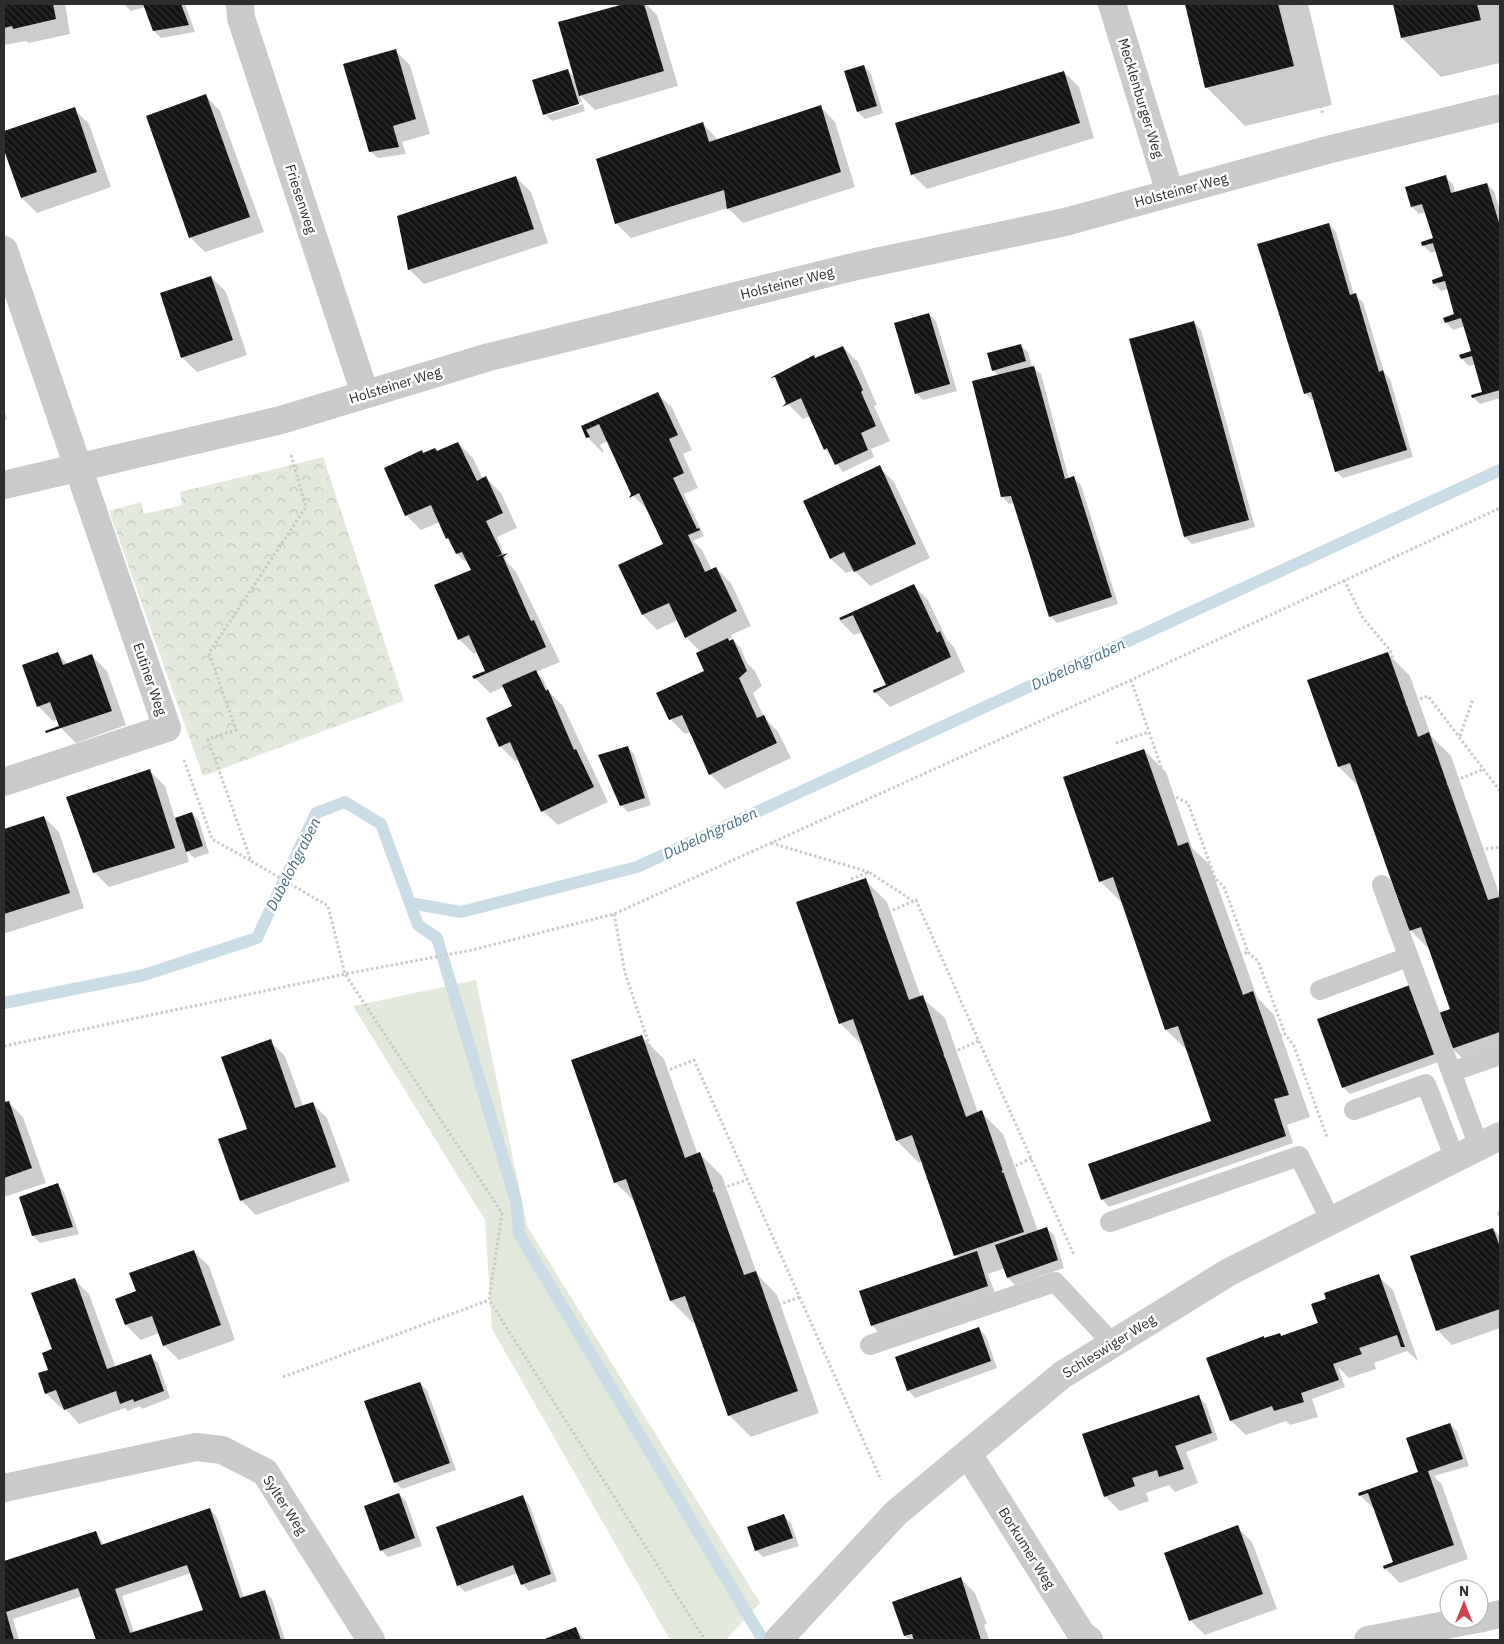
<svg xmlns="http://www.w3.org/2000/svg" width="1504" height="1644" viewBox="0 0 1504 1644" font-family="'IBM Plex Sans',sans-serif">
<defs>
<pattern id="park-crowns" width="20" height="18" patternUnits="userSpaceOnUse" patternTransform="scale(1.25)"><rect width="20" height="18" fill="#e3e9dc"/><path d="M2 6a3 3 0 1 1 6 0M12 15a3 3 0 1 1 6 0" fill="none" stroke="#c3c8bd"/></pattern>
<pattern id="building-back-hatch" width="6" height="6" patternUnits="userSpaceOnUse" patternTransform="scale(1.25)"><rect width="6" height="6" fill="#141414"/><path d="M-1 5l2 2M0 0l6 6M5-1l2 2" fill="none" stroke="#2e2e2e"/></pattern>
</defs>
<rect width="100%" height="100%" fill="#fff"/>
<path fill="#e3e9dc" d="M 476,980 L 527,1226 L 760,1603 L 726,1640 L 670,1640 L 492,1329 L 485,1220 L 353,1006 Z"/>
<path fill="url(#park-crowns)" d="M 323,457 L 404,701 L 203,776 L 109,511 L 141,502 L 144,514 L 182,505 L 180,492 Z"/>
<path fill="#0003" fill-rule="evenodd" d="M 4,4 L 65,4 L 70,34 L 29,43 L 26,41 L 4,45 Z
M 124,4 L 185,4 L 195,32 L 161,38 L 154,31 L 145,7 L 131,11 Z
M 629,4 L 646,4 L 657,15 L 678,86 L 595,110 L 580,95 L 582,102 L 547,112 L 547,115 L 583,104 L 585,111 L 552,121 L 545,114 L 567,70 L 575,78 L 559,23 Z
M 1186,4 L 1308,4 L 1332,105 L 1245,126 L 1206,87 Z
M 1394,4 L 1500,4 L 1500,63 L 1441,77 L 1402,38 Z
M 395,51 L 410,65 L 430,134 L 402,142 L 406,154 L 378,158 L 370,151 Z
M 864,66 L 871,74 L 883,113 L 865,119 L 858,112 Z
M 1064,72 L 1079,87 L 1094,138 L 927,189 L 912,174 Z
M 206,96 L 220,111 L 264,232 L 205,252 L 190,237 Z
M 821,107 L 835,122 L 855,187 L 743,223 L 728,208 L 631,238 L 616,223 L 703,124 L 718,140 Z
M 74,109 L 89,124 L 111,187 L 37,213 L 22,198 L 4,146 L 4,133 Z
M 516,177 L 531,192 L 548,243 L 424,284 L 409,269 Z
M 1445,177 L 1453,184 L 1455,193 L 1487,184 L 1494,191 L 1500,211 L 1500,398 L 1480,404 L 1473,397 L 1484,392 L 1476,364 L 1469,366 L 1462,359 L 1472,352 L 1465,326 L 1453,330 L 1446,322 L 1456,315 L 1448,289 L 1441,291 L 1434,283 L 1445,277 L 1437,251 L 1431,253 L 1424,246 L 1423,242 L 1434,239 L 1426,212 L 1419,214 L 1412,207 Z
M 1329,224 L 1336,232 L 1354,295 L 1363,302 L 1384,372 L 1390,379 L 1413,457 L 1343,478 L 1336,471 L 1315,399 L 1312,400 L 1305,393 Z
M 211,277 L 226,292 L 247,355 L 197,372 L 182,357 Z
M 929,314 L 936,321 L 957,391 L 923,400 L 916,393 Z
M 1194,322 L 1201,330 L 1255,527 L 1192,544 L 1185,537 Z
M 1020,345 L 1028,352 L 1032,367 L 1041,374 L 1069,479 L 1074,478 L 1081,485 L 1118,604 L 1057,623 L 1050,616 L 1015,503 L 1009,504 L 1002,496 L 999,376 L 993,370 Z
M 843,347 L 858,362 L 877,405 L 874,406 L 890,441 L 871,449 L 874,457 L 843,472 L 825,449 L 810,416 L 803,419 L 788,404 L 776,376 L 814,357 L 816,359 Z
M 657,393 L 672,408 L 692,450 L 683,454 L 698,488 L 684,494 L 704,536 L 693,541 L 702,550 L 712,570 L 716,568 L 731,583 L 751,626 L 731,635 L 732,638 L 728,640 L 733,640 L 740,647 L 747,663 L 755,671 L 762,686 L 753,693 L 764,717 L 778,732 L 791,758 L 725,789 L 710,774 L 691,732 L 685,734 L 670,719 L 706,671 L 701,652 L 686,637 L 678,620 L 657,630 L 643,615 L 666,545 L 648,510 L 633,496 L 608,441 L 600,445 L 604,452 L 602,452 L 587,437 L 582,427 Z
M 4,409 L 7,419 L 4,420 Z
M 458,443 L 473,458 L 483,479 L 486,478 L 501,493 L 517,528 L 497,537 L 507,562 L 516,572 L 560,662 L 536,672 L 543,679 L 549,692 L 563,706 L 608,802 L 558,825 L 543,811 L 519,759 L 515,761 L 500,746 L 514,707 L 504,687 L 490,693 L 475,678 L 486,672 L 478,652 L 474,654 L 459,639 L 436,586 L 472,570 L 467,560 L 464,561 L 457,554 L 440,522 L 421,530 L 406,515 L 424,454 L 438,452 Z
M 879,467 L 894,482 L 930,558 L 870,586 L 854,570 L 846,573 L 831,559 L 804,502 Z
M 913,585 L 928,600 L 947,640 L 954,647 L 965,672 L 890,707 L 875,692 L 888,685 L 863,632 L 854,635 L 839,620 Z
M 58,654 L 68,664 L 92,656 L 107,671 L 126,725 L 76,743 L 61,728 L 58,720 L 53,721 L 38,706 Z
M 1388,654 L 1410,676 L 1431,736 L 1451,756 L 1500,896 L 1500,1051 L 1467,1063 L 1452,1048 L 1453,1010 L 1431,951 L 1410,930 L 1359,787 L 1339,767 L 1309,681 Z
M 627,747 L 634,754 L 651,805 L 628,812 L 621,805 Z
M 1144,750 L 1166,772 L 1192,848 L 1210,865 L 1257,997 L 1274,1015 L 1310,1117 L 1287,1125 L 1293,1143 L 1109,1207 L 1102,1199 L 1213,1122 L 1188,1051 L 1166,1030 L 1123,904 L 1100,881 Z
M 150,771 L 165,786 L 175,819 L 192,813 L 199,821 L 209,853 L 194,858 L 185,848 L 189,862 L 109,887 L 94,872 Z
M 44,817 L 59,832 L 84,908 L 6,933 L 4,931 L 4,831 Z
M 865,880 L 887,902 L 921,997 L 945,1018 L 978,1113 L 981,1112 L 1003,1134 L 1038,1231 L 1046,1228 L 1054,1235 L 1064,1268 L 1015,1285 L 1008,1278 L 1005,1268 L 988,1274 L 995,1293 L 879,1333 L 872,1325 L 958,1259 L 922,1161 L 919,1163 L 897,1141 L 864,1045 L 862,1045 L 840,1023 Z
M 1409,987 L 1441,1061 L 1350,1094 L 1343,1087 Z
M 642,1037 L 664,1059 L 698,1155 L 700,1154 L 722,1176 L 757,1274 L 777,1295 L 819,1413 L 751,1437 L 729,1415 L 696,1322 L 693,1323 L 671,1301 L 637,1204 L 615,1182 Z
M 270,1041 L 285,1056 L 303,1106 L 312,1103 L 327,1118 L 350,1181 L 256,1215 L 241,1200 L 249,1130 Z
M 8,1102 L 23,1117 L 46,1183 L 4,1197 L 4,1103 Z
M 57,1184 L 64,1192 L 79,1234 L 40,1243 L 33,1236 L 20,1198 Z
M 1500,1211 L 1500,1221 L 1497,1212 Z
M 1493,1229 L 1500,1236 L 1500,1328 L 1452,1345 L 1437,1330 Z
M 194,1252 L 209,1266 L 235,1340 L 179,1360 L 164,1345 L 159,1333 L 141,1340 L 126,1325 L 117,1299 L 138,1292 Z
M 1378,1276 L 1393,1290 L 1418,1361 L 1407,1351 L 1374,1363 L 1376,1369 L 1349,1378 L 1338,1367 L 1345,1387 L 1312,1399 L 1318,1417 L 1290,1425 L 1286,1421 L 1246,1435 L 1231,1421 L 1265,1339 L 1280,1334 L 1282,1337 L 1320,1323 L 1327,1300 Z
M 74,1279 L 89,1294 L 116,1368 L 150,1356 L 158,1363 L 170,1398 L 142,1409 L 140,1406 L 128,1411 L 125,1408 L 79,1424 L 64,1407 L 61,1408 L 46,1393 L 53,1350 Z
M 979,1329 L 986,1336 L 997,1368 L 915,1398 L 908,1390 Z
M 420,1383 L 427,1390 L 456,1470 L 402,1489 L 395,1482 Z
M 1198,1397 L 1206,1404 L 1218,1440 L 1186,1452 L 1198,1483 L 1175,1492 L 1169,1485 L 1146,1493 L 1149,1501 L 1120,1511 L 1105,1496 Z
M 1450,1424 L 1457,1431 L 1469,1466 L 1434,1476 L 1442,1485 L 1468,1559 L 1400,1583 L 1385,1568 L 1394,1563 L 1375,1510 L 1360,1495 L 1420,1473 Z
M 399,1494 L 406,1501 L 422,1546 L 388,1557 L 381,1550 Z
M 522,1497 L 529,1504 L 557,1581 L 529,1591 L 522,1584 L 518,1573 L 465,1592 L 458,1585 Z
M 210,1510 L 217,1517 L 244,1598 L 265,1592 L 272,1599 L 285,1640 L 97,1640 L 82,1596 L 13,1619 L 19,1640 L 4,1640 L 4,1563 L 96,1532 L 104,1545 ZM 191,1573 L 204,1611 L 134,1633 L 122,1596 Z
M 784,1516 L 791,1523 L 799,1546 L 763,1557 L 756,1550 Z
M 1237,1527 L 1252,1542 L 1277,1609 L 1205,1635 L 1191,1621 L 1166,1554 Z
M 960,1578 L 975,1593 L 987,1624 L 984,1625 L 989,1640 L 910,1640 L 905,1636 Z
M 575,1628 L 585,1640 L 545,1640 Z"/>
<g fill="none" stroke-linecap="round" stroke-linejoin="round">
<path stroke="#cadde7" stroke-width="12" d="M 410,903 L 418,925 L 437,938 L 516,1201 L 519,1234 L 763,1640
M 4,1003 L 144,975 L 257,938 L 316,813 L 345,802 L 381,824 L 410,903 L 461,912 L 637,867 L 1500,470"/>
</g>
<path fill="url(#building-back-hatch)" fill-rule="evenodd" d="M 4,4 L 53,4 L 56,19 L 13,29 L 12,26 L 4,28 Z
M 143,4 L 181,4 L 189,25 L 153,31 Z
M 624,4 L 644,4 L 664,71 L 579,96 L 558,22 Z
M 1185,4 L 1278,4 L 1294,66 L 1205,88 Z
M 1393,4 L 1477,4 L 1481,20 L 1401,38 Z
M 396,49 L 416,119 L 393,126 L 399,147 L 369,152 L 343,64 Z
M 864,65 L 877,106 L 857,112 L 844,71 Z
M 568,69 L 579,104 L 543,115 L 532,80 Z
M 1064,71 L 1080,123 L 911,175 L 895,123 Z
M 206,94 L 250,217 L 189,238 L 146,116 Z
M 821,105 L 841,172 L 727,209 L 724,190 L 615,224 L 596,159 L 703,122 L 709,142 Z
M 75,107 L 97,172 L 21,198 L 4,150 L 4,131 Z
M 1446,175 L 1451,193 L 1487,183 L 1500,226 L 1500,390 L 1472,398 L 1471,395 L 1482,392 L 1472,356 L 1461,359 L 1459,355 L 1471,351 L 1461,318 L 1445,323 L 1443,318 L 1454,314 L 1445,281 L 1433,284 L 1432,280 L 1443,276 L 1433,243 L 1422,246 L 1421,242 L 1433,238 L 1422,204 L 1411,207 L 1405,187 Z
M 516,176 L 534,229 L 408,270 L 397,216 Z
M 1329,223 L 1350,295 L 1356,293 L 1379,372 L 1383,370 L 1407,450 L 1335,472 L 1311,392 L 1304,394 L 1257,244 Z
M 211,276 L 233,340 L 181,358 L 160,293 Z
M 929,313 L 950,384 L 915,394 L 894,323 Z
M 1194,321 L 1249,520 L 1184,537 L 1129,339 Z
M 1021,344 L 1026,361 L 992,371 L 987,353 Z
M 843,346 L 863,390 L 861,392 L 876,426 L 861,433 L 868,450 L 835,465 L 827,448 L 824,450 L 801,398 L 782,407 L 786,403 L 775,377 L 770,378 L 814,355 L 815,358 Z
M 1034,366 L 1065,479 L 1074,476 L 1112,597 L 1049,617 L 1011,496 L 1001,497 L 972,381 Z
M 658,392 L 678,435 L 669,439 L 684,473 L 673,478 L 697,529 L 699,528 L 700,530 L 688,535 L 705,572 L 716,567 L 737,611 L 685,638 L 669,603 L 642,615 L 618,565 L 663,544 L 639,493 L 629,498 L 631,494 L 599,424 L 586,430 L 590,437 L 586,438 L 581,426 Z
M 458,442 L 477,481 L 486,476 L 503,513 L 486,521 L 502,554 L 496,557 L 508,553 L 503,557 L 531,621 L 534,620 L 546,647 L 474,679 L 472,676 L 485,671 L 469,635 L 458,640 L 434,585 L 471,570 L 462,552 L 456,554 L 448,538 L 446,539 L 431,505 L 405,516 L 384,468 L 422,450 L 423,453 L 435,448 L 437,451 Z
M 880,465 L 916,544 L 854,572 L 844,552 L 830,559 L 803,501 Z
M 914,584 L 937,633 L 940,631 L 951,657 L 874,693 L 873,690 L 886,685 L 853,615 L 841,620 L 839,618 Z
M 728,638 L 729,641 L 733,639 L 747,671 L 739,678 L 757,718 L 764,715 L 777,743 L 709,775 L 682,715 L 669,720 L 656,693 L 704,671 L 696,653 Z
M 58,652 L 63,665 L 92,654 L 112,711 L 46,733 L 45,731 L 59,726 L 50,702 L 37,707 L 22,665 Z
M 1388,652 L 1418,737 L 1429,732 L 1488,900 L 1499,897 L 1500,901 L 1500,1032 L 1451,1049 L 1439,1013 L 1450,1009 L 1421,927 L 1409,931 L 1350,763 L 1338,767 L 1307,680 Z
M 536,670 L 546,691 L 548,689 L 574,750 L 576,749 L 594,787 L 541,812 L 510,742 L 499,747 L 486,718 L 512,706 L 502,685 Z
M 628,746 L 645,798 L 620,806 L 598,755 Z
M 1144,749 L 1178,846 L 1188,842 L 1243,995 L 1253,991 L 1289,1095 L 1274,1099 L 1286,1136 L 1101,1200 L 1088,1164 L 1211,1121 L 1178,1026 L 1165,1030 L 1113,877 L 1099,882 L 1063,777 Z
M 150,769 L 175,848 L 93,873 L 66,797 Z
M 192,812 L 203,846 L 186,852 L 175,818 Z
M 44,816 L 70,893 L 4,914 L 4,829 Z
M 866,878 L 909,1000 L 923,995 L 966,1117 L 982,1110 L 1024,1232 L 954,1256 L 912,1135 L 896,1141 L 853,1019 L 839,1024 L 796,902 Z
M 1410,985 L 1435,1054 L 1342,1088 L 1317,1019 Z
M 642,1035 L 685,1158 L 700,1152 L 744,1275 L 756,1271 L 798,1391 L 728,1416 L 685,1296 L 670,1301 L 626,1179 L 614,1183 L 571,1060 Z
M 271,1039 L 295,1108 L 313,1102 L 336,1167 L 240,1201 L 218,1139 L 247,1129 L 221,1057 Z
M 9,1101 L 32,1168 L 4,1178 L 4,1102 Z
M 58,1183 L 73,1227 L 32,1236 L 19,1197 Z
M 1047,1227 L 1058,1260 L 1007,1278 L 995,1245 Z
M 1493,1228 L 1500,1247 L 1500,1309 L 1436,1331 L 1410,1256 Z
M 194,1250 L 221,1325 L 163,1346 L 152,1316 L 125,1325 L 115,1299 L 136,1291 L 129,1273 Z
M 977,1251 L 988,1286 L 871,1326 L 859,1291 Z
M 1379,1274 L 1405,1347 L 1401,1347 L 1397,1335 L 1359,1348 L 1362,1354 L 1333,1364 L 1339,1380 L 1301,1393 L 1304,1402 L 1274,1411 L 1272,1406 L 1230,1421 L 1206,1358 L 1264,1336 L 1264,1338 L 1280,1333 L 1281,1336 L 1318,1323 L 1311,1304 L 1326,1299 L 1324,1293 Z
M 75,1278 L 107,1369 L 151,1354 L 164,1391 L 134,1402 L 133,1399 L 120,1404 L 116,1391 L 64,1410 L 56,1390 L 45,1394 L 38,1373 L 48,1370 L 42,1353 L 52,1349 L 31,1293 Z
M 979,1327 L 991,1361 L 907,1391 L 895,1357 Z
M 420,1382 L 450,1463 L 394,1483 L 364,1401 Z
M 1199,1395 L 1212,1433 L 1175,1446 L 1184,1469 L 1159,1477 L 1157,1470 L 1132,1478 L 1135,1486 L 1104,1497 L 1082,1434 Z
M 1450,1423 L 1463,1459 L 1428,1471 L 1454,1545 L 1384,1569 L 1383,1566 L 1393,1562 L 1368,1493 L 1359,1496 L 1358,1493 L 1418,1472 L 1406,1438 Z
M 399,1493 L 415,1538 L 380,1551 L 364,1506 Z
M 523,1495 L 551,1574 L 521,1585 L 513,1565 L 457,1586 L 436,1527 Z
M 210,1508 L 240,1598 L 265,1590 L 281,1640 L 96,1640 L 78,1588 L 6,1612 L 14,1640 L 4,1640 L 4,1561 L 96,1531 L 101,1545 ZM 187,1565 L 203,1610 L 130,1633 L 115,1589 Z
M 784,1514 L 793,1538 L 755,1551 L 747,1527 Z
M 1238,1525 L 1263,1594 L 1189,1621 L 1164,1553 Z
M 961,1577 L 981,1640 L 914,1640 L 912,1634 L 904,1636 L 892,1602 Z
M 576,1627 L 581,1640 L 542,1640 Z"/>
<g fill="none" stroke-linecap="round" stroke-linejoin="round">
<path stroke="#cacaca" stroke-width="3" stroke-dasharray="2.5 2.5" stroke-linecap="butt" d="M 1294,4 L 1323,115
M 291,455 L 306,507 L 209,653 L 236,730 L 208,739 L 251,861 L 328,906 L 345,974 L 502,1213 L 489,1300 L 705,1640
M 1344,580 L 1363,618 L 1390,650 L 1408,704
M 1131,680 L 1149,732
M 1406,704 L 1428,696 L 1500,791
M 1460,736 L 1473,699
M 1116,743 L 1149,732 L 1171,795
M 184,760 L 212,839 L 251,861
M 1447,784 L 1484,769
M 1162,798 L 1171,795 L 1188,803 L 1215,878 L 1224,887 L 1248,952 L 1258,961 L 1285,1034 L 1294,1046 L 1327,1137
M 771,843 L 869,872
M 1471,851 L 1500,847
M 851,879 L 869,872 L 913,901
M 1203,882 L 1215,878
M 614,914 L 625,973 L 659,1074
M 879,916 L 916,900 L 1074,1255
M 1230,958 L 1248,952
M 1270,1039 L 1285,1034
M 4,1046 L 345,974 L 472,950 L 614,914 L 1131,680 L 1500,508
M 944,1056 L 979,1041
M 656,1075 L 694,1060 L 881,1480
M 1002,1172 L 1032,1158
M 713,1191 L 747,1180
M 769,1308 L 800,1297
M 283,1377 L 489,1300"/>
<path stroke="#cacaca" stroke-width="20" d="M 1382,885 L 1479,1147
M 1320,990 L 1408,957
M 1451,1072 L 1500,1055
M 1354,1110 L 1426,1084 L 1455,1159
M 1110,1222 L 1299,1156 L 1331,1221
M 870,1345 L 1055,1282 L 1112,1343"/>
<path stroke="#cacaca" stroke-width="28" d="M 240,4 L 241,18 L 365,394
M 1112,4 L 1170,193
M 4,250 L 167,728 L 4,782
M 4,485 L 281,420 L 489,357 L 857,266 L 1065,222 L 1331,149 L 1500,108
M 968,1454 L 1082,1635 L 1089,1640
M 4,1488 L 196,1447 L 222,1450 L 265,1472 L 371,1640
M 1479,1619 L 1500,1614
M 778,1640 L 896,1513 L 1062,1375 L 1229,1272 L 1500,1136
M 1368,1640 L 1477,1619"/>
</g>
<g text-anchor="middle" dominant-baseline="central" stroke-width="5" stroke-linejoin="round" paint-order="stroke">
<g font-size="14" fill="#2d2d2d" stroke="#fff">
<text transform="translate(1141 98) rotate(73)">Mecklenburger Weg</text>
<text transform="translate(1181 190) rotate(-15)">Holsteiner Weg</text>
<text transform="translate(301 199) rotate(72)">Friesenweg</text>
<text transform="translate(787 283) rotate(-14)">Holsteiner Weg</text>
<text transform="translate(395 385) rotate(-17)">Holsteiner Weg</text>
<text transform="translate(150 679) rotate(71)">Eutiner Weg</text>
<text transform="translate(1109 1346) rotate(-32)">Schleswiger Weg</text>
<text transform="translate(285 1505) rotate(57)">Sylter Weg</text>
<text transform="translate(1027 1548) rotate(58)">Borkumer Weg</text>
</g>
<g font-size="15" font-style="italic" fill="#456e85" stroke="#fff">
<text transform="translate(1078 664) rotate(-25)">Dubelohgraben</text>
<text transform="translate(710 833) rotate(-25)">Dubelohgraben</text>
<text transform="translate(293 864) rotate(-63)">Dubelohgraben</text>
</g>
</g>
<rect width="1504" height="1644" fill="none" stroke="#2d2d2d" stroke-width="10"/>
<g transform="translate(1464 1604)"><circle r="24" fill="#ffffff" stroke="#ababab"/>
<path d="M0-4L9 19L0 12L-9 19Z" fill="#d04351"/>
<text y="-8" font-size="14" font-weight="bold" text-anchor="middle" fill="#2d2d2d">N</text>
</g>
</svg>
